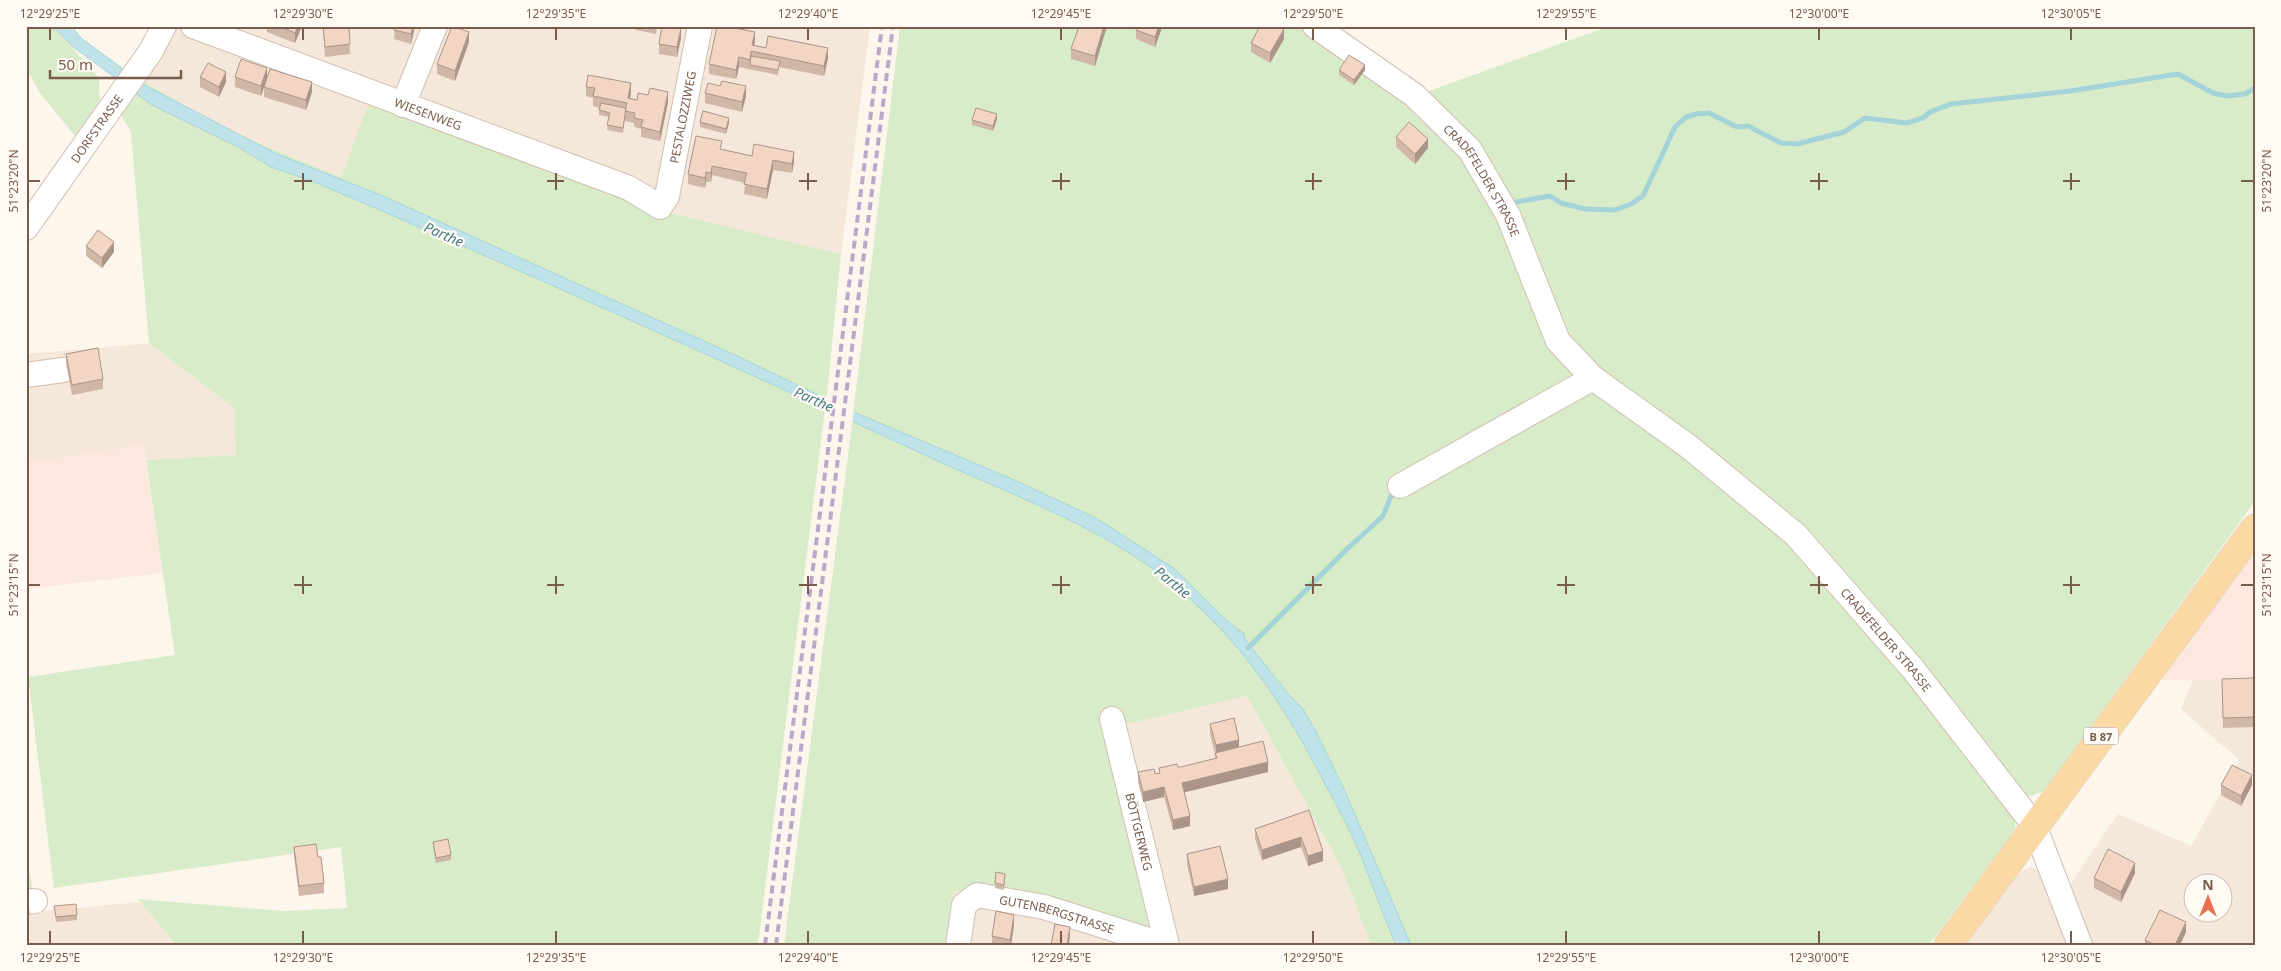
<svg xmlns="http://www.w3.org/2000/svg" width="2281" height="971" viewBox="0 0 2281 971" font-family="'Noto Sans',sans-serif">
<rect width="100%" height="100%" fill="#fdf6ec"/>
<path fill="#f5e8da" fill-rule="evenodd" d="M 152,26 L 870,26 L 841,254 L 655,209 L 369,104 L 341,177 L 236,134 L 144,82 L 162,56 L 143,41 Z
M 149,343 L 234,408 L 236,455 L 146,460 L 143,445 L 26,463 L 26,354 Z
M 2193,680 L 2255,681 L 2255,945 L 2088,945 L 2068,888 L 2118,814 L 2191,846 L 2239,760 L 2181,709 ZM 2194,884 L 2224,884 L 2224,914 L 2194,914 Z
M 1247,696 L 1341,867 L 1371,945 L 945,945 L 953,892 L 986,888 L 1119,726 Z
M 2031,867 L 2045,874 L 2070,945 L 1965,945 L 2021,871 Z
M 140,902 L 176,945 L 26,945 L 26,913 Z"/>
<path fill="#fde8e0" d="M 143,445 L 163,573 L 26,589 L 26,463 Z
M 2255,539 L 2255,681 L 2153,680 Z"/>
<path fill="#d8ecc9" d="M 26,26 L 53,26 L 99,78 L 100,106 L 75,136 L 40,93 L 26,68 Z
M 900,26 L 1315,26 L 1415,96 L 1609,26 L 2255,26 L 2255,501 L 2044,791 L 2031,796 L 2023,793 L 2015,814 L 2015,830 L 1929,945 L 1371,945 L 1341,867 L 1247,696 L 1119,726 L 1174,939 L 986,888 L 953,892 L 945,945 L 784,945 L 849,448 Z
M 144,82 L 236,134 L 341,177 L 369,103 L 655,209 L 841,254 L 828,385 L 758,945 L 176,945 L 138,899 L 285,911 L 347,908 L 341,847 L 54,888 L 28,677 L 175,655 L 146,460 L 236,455 L 234,408 L 149,343 L 131,132 L 121,115 Z
M 26,856 L 33,889 L 26,889 Z"/>
<path fill="#bfe3e8" stroke="#a5d3da" d="M 53,26 L 71,26 L 81,38 L 146,86 L 277,154 L 383,196 L 735,355 L 856,413 L 1012,479 L 1096,518 L 1175,569 L 1222,616 L 1238,630 L 1244,633 L 1245,639 L 1288,694 L 1303,709 L 1315,730 L 1343,787 L 1411,945 L 1396,945 C 1384,917 1374,889 1363,861 C 1353,835 1339,810 1326,786 C 1292,719 1253,658 1198,606 C 1119,530 1011,496 914,450 C 715,357 514,267 312,181 L 271,167 L 240,148 L 152,105 L 72,46 Z"/>
<path fill="#fdf6ec" d="M 826,396 L 854,409 L 852,424 L 824,411 Z"/>
<g fill="none" stroke-linecap="round" stroke-linejoin="round">
<path stroke="#a5d3da" stroke-width="5" d="M 1516,202 L 1550,196 L 1561,203 L 1585,209 L 1615,210 L 1631,204 L 1643,196 L 1675,127 L 1686,117 L 1696,114 L 1709,113 L 1737,127 L 1748,126 L 1781,143 L 1797,144 L 1844,132 L 1865,118 L 1907,123 L 1923,118 L 1930,112 L 1951,104 L 2070,91 L 2178,74 L 2213,93 L 2227,96 L 2245,94 L 2255,88
M 1248,648 L 1346,550 L 1383,516 L 1393,491"/>
<g stroke="#d1beb0" stroke-width="26">
<g id="minor">
<path id="s1" d="M 193,26 L 629,188 L 660,207 L 667,196 L 700,26"/>
<path id="s2" d="M 1315,26 L 1414,95 L 1470,150 L 1508,215 L 1558,341 L 1593,378 L 1688,446 L 1796,535 L 1913,669 L 2034,825 L 2080,945"/>
<path d="M 403,105 L 435,26"/>
<path id="s3" d="M 26,228 L 151,51 L 164,26"/>
<path d="M 26,375 L 63,370"/>
<path d="M 1400,486 L 1593,378"/>
<path id="s4" d="M 1112,719 L 1167,945"/>
<path d="M 26,902 L 35,901"/>
<path id="s5" d="M 958,945 L 964,905 L 977,895 L 1044,907 L 1164,945"/>
</g>
</g>
<g stroke="#dad1cd" stroke-width="29">
<path id="major" d="M 1948,945 L 2255,528"/>
</g>
<use href="#minor" stroke="#fff" stroke-width="24"/>
<use href="#major" stroke="#fbd9a5" stroke-width="28"/>
<path stroke="#b9a8c9" stroke-width="4" stroke-dasharray="8 5" stroke-linecap="butt" d="M 765,945 L 882,26
M 776,945 L 893,26"/>
</g>
<path fill="#d1b7a8" d="M 267,26 L 302,26 L 295,43 L 267,32 Z
M 323,26 L 349,26 L 350,54 L 325,57 Z
M 395,26 L 415,26 L 411,44 L 394,39 Z
M 636,26 L 657,26 L 656,34 L 636,30 Z
M 1107,26 L 1095,66 L 1071,59 L 1071,49 Z
M 1162,26 L 1155,47 L 1136,39 L 1136,30 Z
M 681,38 L 677,57 L 659,54 L 659,44 Z
M 1284,39 L 1270,63 L 1251,52 L 1251,43 Z
M 469,42 L 455,81 L 437,74 L 437,64 Z
M 755,42 L 754,45 L 828,58 L 824,76 L 779,67 L 778,75 L 739,67 L 736,79 L 709,74 L 709,64 Z
M 1339,70 L 1365,70 L 1354,85 L 1339,75 Z
M 200,77 L 226,82 L 219,97 L 200,87 Z
M 235,77 L 267,78 L 261,96 L 235,87 Z
M 264,87 L 312,92 L 306,110 L 264,97 Z
M 586,87 L 631,93 L 630,98 L 637,100 L 668,102 L 660,141 L 641,137 L 641,129 L 634,127 L 634,123 L 625,121 L 625,119 L 623,133 L 607,130 L 609,117 L 599,115 L 599,108 L 593,106 L 593,98 L 586,96 Z
M 705,93 L 746,96 L 742,112 L 705,103 Z
M 997,119 L 993,131 L 972,125 L 972,120 Z
M 700,122 L 729,123 L 726,134 L 700,127 Z
M 1396,137 L 1428,148 L 1415,164 L 1396,147 Z
M 722,149 L 752,156 L 794,162 L 792,173 L 773,170 L 767,199 L 744,194 L 745,183 L 712,175 L 711,182 L 706,182 L 705,188 L 688,184 L 688,174 Z
M 86,246 L 114,252 L 102,268 L 86,256 Z
M 66,354 L 103,379 L 103,389 L 72,395 L 66,364 Z
M 2222,679 L 2255,713 L 2255,727 L 2223,728 Z
M 1210,724 L 1239,747 L 1268,772 L 1184,792 L 1190,826 L 1173,830 L 1164,797 L 1143,802 L 1138,782 L 1138,772 L 1155,774 L 1159,773 L 1159,768 L 1181,767 L 1215,759 L 1215,754 L 1210,734 Z
M 2221,785 L 2252,785 L 2241,806 L 2221,795 Z
M 1309,810 L 1323,861 L 1308,866 L 1301,847 L 1262,860 L 1255,839 L 1255,829 Z
M 433,842 L 451,855 L 451,860 L 436,863 L 433,846 Z
M 294,847 L 318,857 L 324,883 L 324,893 L 299,896 L 294,857 Z
M 1187,854 L 1228,889 L 1194,896 L 1187,864 Z
M 2135,873 L 2121,902 L 2094,888 L 2094,878 Z
M 1005,879 L 1004,890 L 995,888 L 995,883 Z
M 26,901 L 29,914 L 29,924 L 26,924 Z
M 54,906 L 77,915 L 77,920 L 56,922 Z
M 1014,925 L 1011,945 L 992,945 L 992,936 Z
M 2186,932 L 2180,945 L 2145,945 L 2145,940 Z"/>
<path fill="#aa9588" d="M 298,26 L 302,26 L 295,43 L 295,33 Z
M 413,26 L 415,26 L 411,44 L 411,34 Z
M 1104,26 L 1107,26 L 1095,66 L 1095,56 Z
M 1159,26 L 1162,26 L 1162,28 L 1155,47 L 1155,37 Z
M 681,28 L 681,38 L 677,57 L 677,47 Z
M 1284,29 L 1284,39 L 1270,63 L 1270,53 Z
M 469,32 L 469,42 L 455,81 L 455,71 Z
M 755,32 L 755,42 L 753,51 L 752,45 Z
M 828,48 L 828,58 L 824,76 L 824,66 Z
M 739,57 L 739,67 L 736,79 L 736,70 Z
M 1365,65 L 1365,70 L 1354,85 L 1354,80 Z
M 267,68 L 267,78 L 261,96 L 261,86 Z
M 226,72 L 226,82 L 219,97 L 219,87 Z
M 312,82 L 312,92 L 306,110 L 306,100 Z
M 631,83 L 631,93 L 628,108 L 628,98 Z
M 746,86 L 746,96 L 742,112 L 742,102 Z
M 668,92 L 668,102 L 660,141 L 660,132 Z
M 997,114 L 997,119 L 993,131 L 993,126 Z
M 729,118 L 729,123 L 726,134 L 726,129 Z
M 1428,139 L 1428,148 L 1415,164 L 1415,154 Z
M 794,152 L 794,162 L 792,173 L 792,164 Z
M 773,160 L 773,170 L 767,199 L 767,189 Z
M 712,166 L 712,175 L 711,182 L 711,173 Z
M 706,172 L 706,182 L 705,188 L 705,178 Z
M 114,242 L 114,252 L 102,268 L 102,258 Z
M 1239,740 L 1239,749 L 1216,755 L 1216,745 Z
M 1268,762 L 1268,772 L 1182,793 L 1182,783 Z
M 2252,775 L 2252,785 L 2241,806 L 2241,796 Z
M 1164,787 L 1164,797 L 1143,802 L 1143,792 Z
M 1190,816 L 1190,826 L 1173,830 L 1173,820 Z
M 1301,837 L 1301,847 L 1262,860 L 1262,850 Z
M 1323,851 L 1323,861 L 1308,866 L 1308,856 Z
M 2135,863 L 2135,873 L 2121,902 L 2121,892 Z
M 1228,879 L 1228,889 L 1194,896 L 1194,887 Z
M 1014,915 L 1014,925 L 1011,945 L 1010,945 L 1010,940 Z
M 2186,922 L 2186,932 L 2180,945 L 2175,945 Z
M 1070,927 L 1070,937 L 1069,945 L 1067,945 Z"/>
<path fill="#f3d5c3" stroke="#aa9588" d="M 279,26 L 298,26 L 295,33 Z
M 323,26 L 349,26 L 350,44 L 325,47 Z
M 395,26 L 413,26 L 411,34 L 394,30 Z
M 452,26 L 469,32 L 455,71 L 437,64 Z
M 662,26 L 671,26 L 681,28 L 677,47 L 659,44 Z
M 717,26 L 724,26 L 755,32 L 752,45 L 766,48 L 768,36 L 828,48 L 824,66 L 751,51 L 750,60 L 739,57 L 736,70 L 709,64 Z
M 1079,26 L 1104,26 L 1095,56 L 1071,49 Z
M 1137,26 L 1159,26 L 1155,37 L 1136,30 Z
M 1260,26 L 1278,26 L 1284,29 L 1270,53 L 1251,43 Z
M 1349,55 L 1365,65 L 1354,80 L 1339,70 Z
M 751,56 L 780,61 L 778,70 L 750,65 Z
M 241,59 L 267,68 L 261,86 L 235,77 Z
M 208,63 L 226,72 L 219,87 L 200,77 Z
M 270,69 L 312,82 L 306,100 L 264,87 Z
M 588,75 L 631,83 L 628,98 L 637,100 L 638,93 L 648,95 L 650,88 L 668,92 L 660,132 L 641,127 L 643,120 L 634,118 L 635,113 L 625,111 L 627,103 L 593,96 L 595,88 L 586,87 Z
M 722,81 L 746,86 L 742,102 L 705,93 L 708,83 L 720,86 Z
M 601,103 L 626,108 L 623,128 L 607,125 L 610,113 L 599,110 Z
M 976,108 L 997,114 L 993,126 L 972,120 Z
M 703,111 L 729,118 L 726,129 L 700,122 Z
M 1409,122 L 1428,139 L 1415,154 L 1396,137 Z
M 696,136 L 722,141 L 720,149 L 752,156 L 754,144 L 794,152 L 792,164 L 773,160 L 767,189 L 744,184 L 747,173 L 712,166 L 711,173 L 706,172 L 705,178 L 688,174 Z
M 98,230 L 114,242 L 102,258 L 86,246 Z
M 98,348 L 103,379 L 72,385 L 66,354 Z
M 2254,678 L 2255,717 L 2223,718 L 2222,679 Z
M 1234,718 L 1239,740 L 1216,745 L 1210,724 Z
M 1263,741 L 1268,762 L 1182,783 L 1190,816 L 1173,820 L 1164,787 L 1143,792 L 1138,772 L 1154,769 L 1155,774 L 1160,773 L 1159,768 L 1177,764 L 1178,767 L 1181,767 L 1217,758 L 1215,753 Z
M 2232,765 L 2252,775 L 2241,796 L 2221,785 Z
M 1309,810 L 1323,851 L 1308,856 L 1301,837 L 1262,850 L 1255,829 Z
M 448,839 L 451,855 L 436,858 L 433,842 Z
M 316,844 L 318,857 L 321,857 L 324,883 L 299,886 L 294,847 Z
M 1220,846 L 1228,879 L 1194,887 L 1187,854 Z
M 2108,849 L 2135,863 L 2121,892 L 2094,878 Z
M 996,872 L 1005,874 L 1004,885 L 995,883 Z
M 26,901 L 28,901 L 29,914 L 26,914 Z
M 76,904 L 77,915 L 56,917 L 54,906 Z
M 2160,910 L 2186,922 L 2175,945 L 2155,945 L 2145,940 Z
M 996,911 L 1014,915 L 1010,940 L 992,936 Z
M 1055,924 L 1070,927 L 1067,945 L 1051,945 Z"/>
<path fill="none" stroke="#7a5c4d" stroke-width="2" d="M 50,28 L 50,40M 303,28 L 303,40M 556,28 L 556,40M 808,28 L 808,40M 1061,28 L 1061,40M 1313,28 L 1313,40M 1566,28 L 1566,40M 1819,28 L 1819,40M 2071,28 L 2071,40M 303,173 L 303,190M 556,173 L 556,190M 808,173 L 808,190M 1061,173 L 1061,190M 1313,173 L 1313,190M 1566,173 L 1566,190M 1819,173 L 1819,190M 2071,173 L 2071,190M 28,181 L 40,181M 294,181 L 312,181M 547,181 L 564,181M 799,181 L 817,181M 1052,181 L 1070,181M 1305,181 L 1322,181M 1557,181 L 1575,181M 1810,181 L 1828,181M 2063,181 L 2080,181M 2241,181 L 2254,181M 303,576 L 303,594M 556,576 L 556,594M 808,576 L 808,594M 1061,576 L 1061,594M 1313,576 L 1313,594M 1566,576 L 1566,594M 1819,576 L 1819,594M 2071,576 L 2071,594M 28,585 L 40,585M 294,585 L 312,585M 547,585 L 564,585M 799,585 L 817,585M 1052,585 L 1070,585M 1305,585 L 1322,585M 1557,585 L 1575,585M 1810,585 L 1828,585M 2063,585 L 2080,585M 2241,585 L 2254,585M 50,931 L 50,944M 303,931 L 303,944M 556,931 L 556,944M 808,931 L 808,944M 1061,931 L 1061,944M 1313,931 L 1313,944M 1566,931 L 1566,944M 1819,931 L 1819,944M 2071,931 L 2071,944"/>
<g text-anchor="middle" dominant-baseline="central" stroke-width="4.5" stroke-linejoin="round" paint-order="stroke">
<rect fill="#fffaf3" stroke="#a28b7f" stroke-width="1" x="2083.5" y="727.5" width="35" height="17" rx="4"/>
<g font-size="11" font-weight="bold" fill="#7a5c4d">
<text x="2101" y="736">B 87</text>
</g>
<g font-size="12" fill="#7a5c4d" stroke="#fffaf3">
<text stroke="none"><textPath href="#s1" startOffset="251">WIESENWEG</textPath></text>
<text stroke="none"><textPath href="#s1" startOffset="595">PESTALOZZIWEG</textPath></text>
<text stroke="none"><textPath href="#s3" startOffset="122">DORFSTRASSE</textPath></text>
<text stroke="none"><textPath href="#s2" startOffset="231">CRADEFELDER STRASSE</textPath></text>
<text stroke="none"><textPath href="#s2" startOffset="856">CRADEFELDER STRASSE</textPath></text>
<text stroke="none"><textPath href="#s4" startOffset="116">BÖTTGERWEG</textPath></text>
<text stroke="none"><textPath href="#s5" startOffset="139">GUTENBERGSTRASSE</textPath></text>
</g>
<g font-size="14" font-style="italic" fill="#437c86" stroke="#fffaf3">
<text transform="translate(444 234) rotate(24)">Parthe</text>
<text transform="translate(814 399) rotate(24)">Parthe</text>
<text transform="translate(1173 582) rotate(39)">Parthe</text>
</g>
</g>
<rect width="2281" height="971" fill="none" stroke="#fffaf3" stroke-width="55"/>
<g transform="translate(2208 898)"><circle r="24" fill="#fffaf3" stroke="#cabbb1"/>
<path d="M0-4L9 19L0 12L-9 19Z" fill="#e76f51"/>
<text y="-8" font-size="14" font-weight="bold" text-anchor="middle" fill="#7a5c4d">N</text>
</g>
<path d="M50 70v8h131v-8" fill="none" stroke="#7a5c4d" stroke-width="2.5"/>
<text x="58" y="70" font-size="15" fill="#7a5c4d" stroke="#fffaf3" stroke-width="4" paint-order="stroke">50 m</text>
<rect x="28" y="28" width="2226" height="916" fill="none" stroke="#7a5c4d" stroke-width="2"/>
<g font-size="12" text-anchor="middle" fill="#7a5c4d">
<text x="50" y="18">12°29'25"E</text>
<text x="303" y="18">12°29'30"E</text>
<text x="556" y="18">12°29'35"E</text>
<text x="808" y="18">12°29'40"E</text>
<text x="1061" y="18">12°29'45"E</text>
<text x="1313" y="18">12°29'50"E</text>
<text x="1566" y="18">12°29'55"E</text>
<text x="1819" y="18">12°30'00"E</text>
<text x="2071" y="18">12°30'05"E</text>
<text transform="translate(14 181) rotate(-90)" y="4">51°23'20"N</text>
<text transform="translate(2267 181) rotate(-90)" y="4">51°23'20"N</text>
<text transform="translate(14 585) rotate(-90)" y="4">51°23'15"N</text>
<text transform="translate(2267 585) rotate(-90)" y="4">51°23'15"N</text>
<text x="50" y="962">12°29'25"E</text>
<text x="303" y="962">12°29'30"E</text>
<text x="556" y="962">12°29'35"E</text>
<text x="808" y="962">12°29'40"E</text>
<text x="1061" y="962">12°29'45"E</text>
<text x="1313" y="962">12°29'50"E</text>
<text x="1566" y="962">12°29'55"E</text>
<text x="1819" y="962">12°30'00"E</text>
<text x="2071" y="962">12°30'05"E</text>
</g>
</svg>
